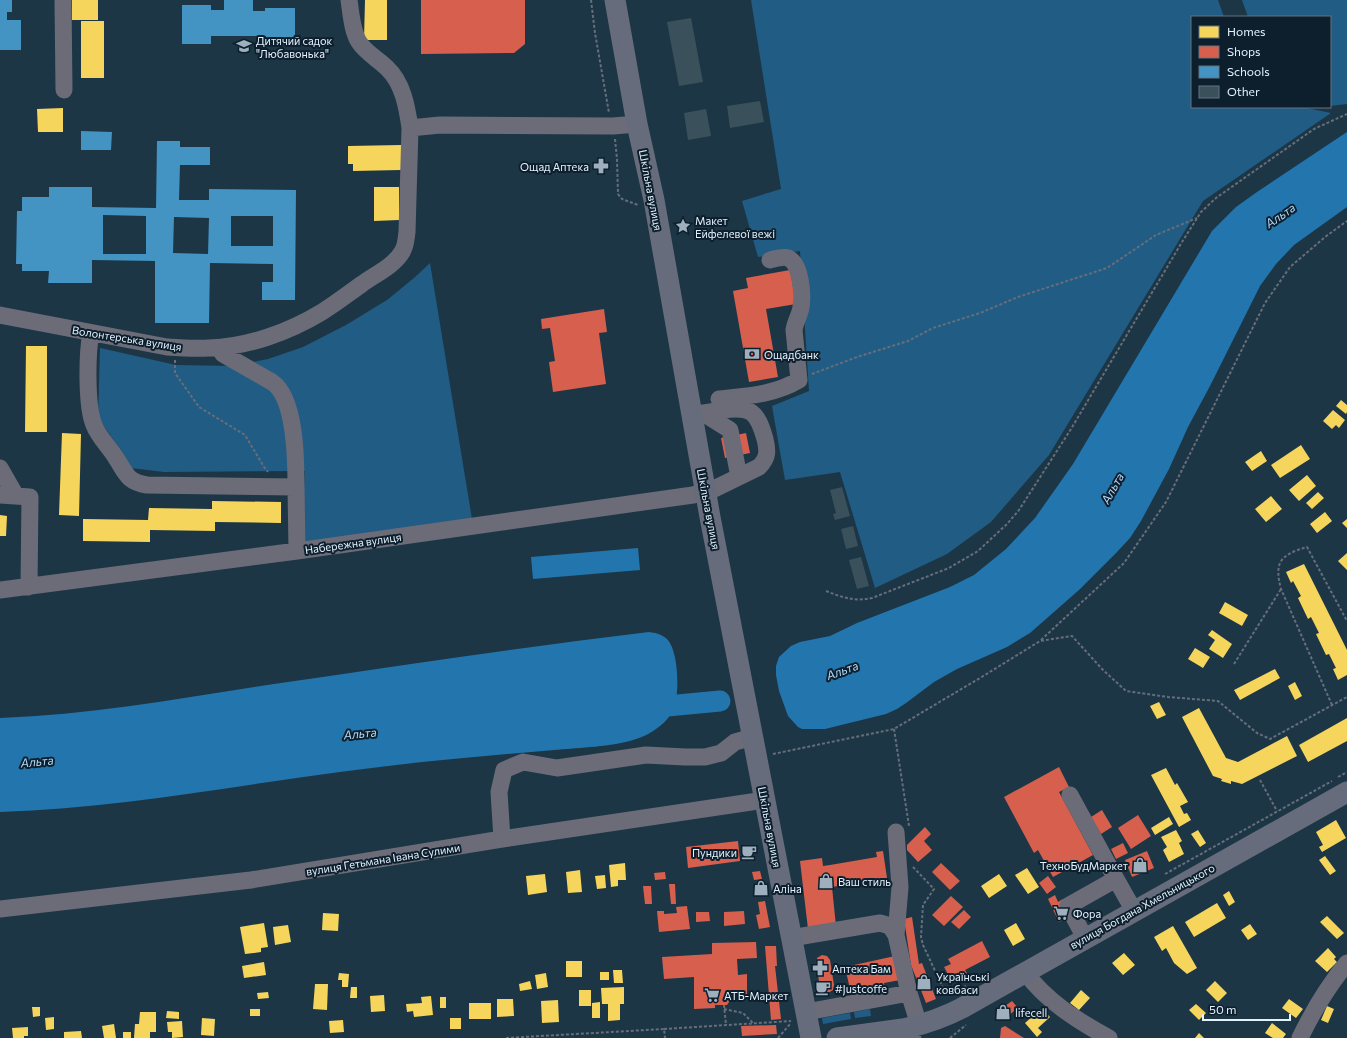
<svg xmlns="http://www.w3.org/2000/svg" width="1347" height="1038" viewBox="0 0 1347 1038" font-family="Commissioner,sans-serif">
<rect width="100%" height="100%" fill="#1c3646"/>
<path fill="#215c84" d="M 751,0 L 1218,0 L 1224,17 L 1192,17 L 1192,107 L 1302,107 L 1331,113 L 1203,201 L 1049,455 L 991,522 L 947,554 L 875,588 L 840,472 L 785,480 L 772,406 L 809,391 L 800,251 L 758,257 L 742,201 L 781,189 Z
M 1242,0 L 1347,0 L 1347,104 L 1330,106 L 1330,17 L 1248,17 Z
M 430,263 L 472,519 L 310,544 L 301,540 L 305,471 L 164,472 L 131,468 L 121,450 L 98,418 L 100,348 L 176,365 L 233,366 L 268,359 L 303,347 L 346,325 L 387,300 L 414,278 Z
M 870,1009 L 871,1016 L 855,1018 L 854,1012 Z
M 850,1013 L 851,1019 L 823,1024 L 822,1018 Z"/>
<path fill="#2276ad" d="M 1347,132 L 1347,207 L 1294,245 L 1276,264 L 1260,286 L 1210,386 L 1188,427 L 1169,469 L 1141,521 L 1130,538 L 1117,552 L 1079,590 L 1030,633 L 1020,639 L 1007,647 L 957,669 L 934,682 L 906,703 L 897,709 L 886,714 L 825,729 L 802,729 L 798,727 L 788,716 L 779,691 L 776,675 L 776,666 L 779,657 L 791,646 L 800,642 L 830,636 L 857,623 L 950,587 L 974,575 L 1006,549 L 1035,518 L 1073,464 L 1212,231 L 1236,207 L 1257,192 Z
M 638,548 L 640,570 L 533,579 L 531,557 Z
M 649,632 C 656,633 661,634 667,639 C 679,651 680,696 673,711 C 667,722 655,731 644,736 C 622,746 590,747 566,749 C 518,753 470,757 422,762 C 368,768 315,775 262,783 C 175,796 88,809 0,812 L 0,718 C 92,715 183,698 274,684 C 399,666 524,647 649,632 Z"/>
<path fill="#f6d55c" d="M 72,0 L 98,0 L 98,20 L 72,20 Z
M 365,0 L 387,0 L 387,40 L 364,40 Z
M 81,21 L 104,21 L 104,78 L 81,78 Z
M 63,108 L 63,132 L 38,132 L 37,109 Z
M 401,145 L 401,170 L 353,171 L 353,164 L 348,164 L 348,146 Z
M 374,187 L 399,187 L 399,220 L 374,221 Z
M 26,346 L 47,346 L 47,432 L 25,432 Z
M 1341,400 L 1347,405 L 1347,412 L 1346,414 L 1336,406 Z
M 1333,410 L 1345,420 L 1339,428 L 1336,425 L 1332,429 L 1323,421 Z
M 62,433 L 81,434 L 79,516 L 59,515 Z
M 1301,445 L 1310,459 L 1280,478 L 1271,465 Z
M 1261,451 L 1267,461 L 1252,471 L 1245,462 Z
M 1307,475 L 1316,486 L 1299,501 L 1289,490 Z
M 1318,492 L 1324,498 L 1312,509 L 1306,503 Z
M 1271,496 L 1282,509 L 1266,522 L 1255,509 Z
M 212,501 L 281,502 L 281,523 L 215,522 L 215,531 L 150,530 L 150,542 L 83,541 L 83,519 L 148,520 L 149,508 L 212,509 Z
M 1325,512 L 1332,521 L 1317,533 L 1310,524 Z
M 0,515 L 7,516 L 6,536 L 0,536 Z
M 1347,519 L 1347,528 L 1342,523 Z
M 1347,553 L 1347,570 L 1338,561 Z
M 1304,564 L 1347,650 L 1347,675 L 1338,680 L 1333,669 L 1336,668 L 1329,654 L 1326,655 L 1316,634 L 1319,633 L 1311,617 L 1308,619 L 1298,598 L 1301,596 L 1293,581 L 1291,583 L 1286,572 Z
M 1225,602 L 1248,615 L 1242,626 L 1219,613 Z
M 1212,630 L 1232,644 L 1223,658 L 1209,649 L 1215,640 L 1208,635 Z
M 1195,648 L 1210,657 L 1203,668 L 1188,659 Z
M 1275,669 L 1280,678 L 1240,700 L 1234,690 Z
M 1295,682 L 1302,696 L 1295,700 L 1288,686 Z
M 1159,702 L 1166,715 L 1157,719 L 1150,706 Z
M 1199,708 L 1226,758 L 1238,762 L 1287,736 L 1297,756 L 1242,784 L 1231,781 L 1231,784 L 1221,781 L 1222,779 L 1213,776 L 1182,717 Z
M 1347,718 L 1347,741 L 1308,762 L 1299,745 Z
M 1166,768 L 1175,785 L 1177,783 L 1188,802 L 1180,806 L 1184,814 L 1187,813 L 1191,820 L 1179,827 L 1151,775 Z
M 1169,817 L 1173,824 L 1155,835 L 1151,828 Z
M 1336,820 L 1346,838 L 1322,852 L 1319,847 L 1323,845 L 1316,832 Z
M 1176,830 L 1182,841 L 1179,843 L 1184,854 L 1169,862 L 1163,850 L 1167,847 L 1161,837 Z
M 1198,830 L 1206,843 L 1200,847 L 1191,834 Z
M 1325,856 L 1336,871 L 1330,875 L 1319,860 Z
M 625,863 L 626,880 L 618,880 L 618,886 L 611,887 L 609,865 Z
M 1027,868 L 1039,887 L 1028,894 L 1015,875 Z
M 580,870 L 582,892 L 568,893 L 566,872 Z
M 545,874 L 547,892 L 528,895 L 526,876 Z
M 999,874 L 1007,886 L 989,898 L 981,886 Z
M 605,875 L 606,888 L 597,889 L 595,876 Z
M 1229,891 L 1235,902 L 1229,906 L 1223,895 Z
M 1217,903 L 1226,918 L 1194,937 L 1185,922 Z
M 323,913 L 339,914 L 338,931 L 322,930 Z
M 1327,916 L 1344,933 L 1337,939 L 1320,922 Z
M 264,923 L 268,947 L 261,948 L 261,952 L 245,954 L 240,927 Z
M 1016,923 L 1025,939 L 1013,946 L 1004,930 Z
M 1250,924 L 1257,934 L 1248,940 L 1241,930 Z
M 288,925 L 291,942 L 275,945 L 273,927 Z
M 1173,926 L 1197,968 L 1187,974 L 1174,963 L 1166,948 L 1162,951 L 1154,937 Z
M 1328,948 L 1336,957 L 1334,959 L 1337,962 L 1327,972 L 1315,961 Z
M 1124,953 L 1135,965 L 1123,975 L 1112,963 Z
M 566,961 L 582,961 L 582,977 L 566,977 Z
M 264,962 L 266,975 L 244,978 L 242,966 Z
M 613,970 L 622,970 L 623,983 L 614,983 Z
M 600,972 L 609,972 L 609,980 L 600,980 Z
M 339,973 L 349,974 L 348,987 L 342,987 L 342,980 L 338,980 Z
M 546,973 L 548,987 L 537,989 L 535,975 Z
M 530,981 L 532,989 L 520,991 L 519,984 Z
M 1215,981 L 1227,993 L 1218,1002 L 1206,990 Z
M 315,984 L 328,984 L 327,1010 L 313,1009 Z
M 351,987 L 357,987 L 357,998 L 350,998 Z
M 624,987 L 624,1004 L 620,1004 L 620,1020 L 608,1021 L 608,1004 L 602,1004 L 601,988 Z
M 579,990 L 591,990 L 591,1006 L 579,1006 Z
M 1081,990 L 1090,998 L 1079,1010 L 1070,1003 Z
M 268,992 L 269,998 L 258,999 L 257,993 Z
M 384,995 L 385,1011 L 371,1012 L 370,996 Z
M 431,996 L 433,1015 L 414,1017 L 413,1011 L 407,1012 L 406,1004 L 422,1003 L 421,997 Z
M 440,997 L 446,997 L 446,1008 L 440,1008 Z
M 497,999 L 513,999 L 514,1016 L 497,1017 Z
M 1289,999 L 1303,1009 L 1296,1018 L 1282,1008 Z
M 558,1000 L 559,1022 L 542,1023 L 541,1001 Z
M 600,1002 L 600,1018 L 592,1018 L 592,1003 Z
M 469,1003 L 491,1003 L 491,1019 L 469,1019 Z
M 1196,1004 L 1206,1013 L 1199,1020 L 1189,1010 Z
M 1327,1006 L 1334,1009 L 1328,1023 L 1321,1020 Z
M 32,1007 L 40,1007 L 40,1016 L 33,1017 Z
M 1042,1008 L 1050,1017 L 1038,1028 L 1042,1032 L 1037,1037 L 1025,1023 Z
M 250,1009 L 260,1009 L 260,1016 L 250,1016 Z
M 167,1011 L 179,1012 L 179,1019 L 166,1018 Z
M 140,1012 L 156,1012 L 156,1032 L 150,1032 L 150,1038 L 134,1038 L 135,1024 L 139,1024 Z
M 54,1017 L 54,1029 L 46,1030 L 45,1018 Z
M 202,1018 L 215,1019 L 214,1036 L 201,1035 Z
M 450,1018 L 461,1018 L 461,1029 L 450,1029 Z
M 343,1020 L 344,1032 L 330,1033 L 329,1021 Z
M 182,1021 L 183,1037 L 172,1038 L 172,1032 L 168,1032 L 167,1022 Z
M 1272,1023 L 1286,1034 L 1283,1038 L 1273,1038 L 1265,1033 Z
M 114,1024 L 116,1038 L 104,1038 L 102,1026 Z
M 28,1027 L 28,1036 L 24,1036 L 24,1038 L 13,1038 L 12,1028 Z
M 81,1031 L 82,1038 L 64,1038 L 64,1032 Z
M 123,1032 L 131,1032 L 131,1038 L 123,1038 Z
M 1199,1033 L 1204,1038 L 1195,1038 Z"/>
<path fill="#d6604d" d="M 421,0 L 525,0 L 525,44 L 514,53 L 421,54 Z
M 790,270 L 796,304 L 766,309 L 778,377 L 749,382 L 733,291 L 748,288 L 746,278 Z
M 604,309 L 607,332 L 599,333 L 606,384 L 553,392 L 549,362 L 555,361 L 550,328 L 542,329 L 541,319 Z
M 746,433 L 750,453 L 725,458 L 721,438 Z
M 1059,767 L 1069,787 L 1059,792 L 1093,855 L 1053,877 L 1038,850 L 1034,853 L 1004,797 Z
M 1102,810 L 1112,827 L 1101,834 L 1091,817 Z
M 1138,815 L 1151,836 L 1131,849 L 1118,828 Z
M 925,827 L 931,834 L 924,841 L 932,850 L 918,862 L 907,850 L 907,845 Z
M 738,841 L 740,861 L 688,868 L 686,847 Z
M 1123,843 L 1128,853 L 1116,859 L 1111,849 Z
M 883,851 L 887,878 L 832,887 L 836,926 L 808,929 L 800,861 L 822,858 L 823,866 L 830,865 L 877,857 L 876,852 Z
M 1147,851 L 1154,868 L 1132,877 L 1125,860 Z
M 941,863 L 960,881 L 950,890 L 932,872 Z
M 760,871 L 762,879 L 754,880 L 752,872 Z
M 665,872 L 666,879 L 655,880 L 654,873 Z
M 1048,876 L 1056,887 L 1047,894 L 1039,883 Z
M 762,883 L 764,895 L 757,896 L 754,884 Z
M 669,884 L 675,884 L 676,904 L 671,904 Z
M 643,886 L 651,886 L 652,904 L 645,904 Z
M 1055,895 L 1058,902 L 1063,899 L 1071,915 L 1059,922 L 1048,899 Z
M 951,896 L 963,907 L 944,926 L 932,915 Z
M 765,901 L 770,927 L 759,929 L 756,915 L 760,914 L 758,902 Z
M 687,906 L 690,929 L 659,932 L 657,911 L 664,911 L 664,914 L 677,913 L 676,907 Z
M 964,910 L 971,917 L 959,929 L 951,922 Z
M 744,911 L 745,924 L 724,926 L 724,912 Z
M 696,912 L 709,912 L 710,921 L 696,922 Z
M 912,917 L 919,964 L 922,963 L 936,999 L 926,1003 L 911,965 L 904,919 Z
M 982,941 L 990,957 L 965,970 L 968,975 L 953,983 L 944,967 L 951,964 L 948,959 Z
M 756,942 L 757,958 L 737,959 L 738,975 L 747,974 L 747,995 L 733,996 L 727,1005 L 715,1005 L 715,1008 L 694,1009 L 694,977 L 664,979 L 662,957 L 712,954 L 712,943 Z
M 765,946 L 776,946 L 777,966 L 775,966 L 781,1019 L 771,1020 Z
M 822,955 L 827,956 L 830,960 L 834,985 L 833,990 L 828,993 L 823,992 L 820,987 L 816,963 L 817,958 Z
M 895,956 L 900,980 L 884,983 L 888,1004 L 852,998 L 845,967 Z
M 1012,1001 L 1018,1008 L 1004,1019 L 998,1011 Z
M 776,1025 L 777,1034 L 742,1036 L 741,1026 Z
M 1005,1026 L 1024,1038 L 1000,1038 L 1001,1028 Z"/>
<path fill="#4393c3" fill-rule="evenodd" d="M 0,0 L 12,0 L 12,12 L 7,12 L 7,20 L 21,20 L 21,50 L 0,50 Z
M 224,0 L 253,0 L 253,11 L 265,11 L 265,8 L 295,8 L 295,45 L 266,45 L 266,36 L 211,36 L 211,44 L 182,44 L 182,5 L 211,5 L 211,10 L 224,10 Z
M 81,131 L 112,132 L 111,150 L 81,150 Z
M 157,141 L 180,141 L 180,147 L 210,147 L 210,165 L 180,165 L 179,200 L 209,200 L 209,189 L 296,190 L 295,300 L 262,300 L 262,282 L 273,282 L 273,264 L 210,263 L 209,323 L 155,323 L 155,261 L 92,260 L 92,283 L 48,283 L 49,271 L 22,271 L 22,264 L 16,264 L 17,211 L 22,211 L 22,197 L 49,197 L 49,187 L 92,187 L 92,207 L 156,208 ZM 103,215 L 146,216 L 146,254 L 103,254 ZM 231,216 L 273,216 L 273,246 L 231,246 ZM 174,217 L 209,218 L 208,254 L 173,253 Z"/>
<g fill="none" stroke-linecap="round" stroke-linejoin="round">
<path stroke="#2276ad" stroke-width="21" d="M 646,708 L 720,701"/>
</g>
<path fill="#3a515c" d="M 691,18 L 703,82 L 679,86 L 667,22 Z
M 760,101 L 764,122 L 730,128 L 727,106 Z
M 706,109 L 711,136 L 688,140 L 684,113 Z
M 842,487 L 850,516 L 835,520 L 833,514 L 836,513 L 830,490 Z
M 853,526 L 858,546 L 846,549 L 841,529 Z
M 861,557 L 869,586 L 857,589 L 849,560 Z"/>
<g fill="none" stroke-linecap="round" stroke-linejoin="round">
<path stroke="#676e7a" stroke-width="2" stroke-dasharray="3 2" stroke-linecap="butt" d="M 591,0 L 595,33 L 609,113
M 615,139 L 617,159 L 618,194 L 622,199 L 638,205
M 175,360 L 175,373 L 199,407 L 245,435 L 264,467 L 268,472
M 812,374 L 857,357 L 908,341 L 933,328 L 980,313 L 1018,297 L 1107,268 L 1156,235 L 1197,218
M 826,591 C 841,597 855,602 872,598 L 949,568 L 978,551 L 1007,524 L 1019,510 L 1071,429 L 1182,242 L 1201,212 L 1216,198 L 1314,129 L 1347,114
M 1041,640 L 1124,563 L 1166,502 L 1265,303 L 1290,267 L 1325,237 L 1347,221
M 1234,664 L 1281,589
M 1332,705 L 1281,589 C 1274,562 1280,555 1307,547 L 1347,621
M 894,729 L 909,826
M 773,754 L 894,729 L 980,678 L 1040,641 L 1072,636 L 1103,670 L 1126,691 L 1168,697 L 1218,701 L 1257,733 L 1270,739 L 1347,697
M 1338,777 L 1347,772
M 1260,780 L 1277,811
M 913,867 L 934,889 L 923,905 L 921,937 L 923,945 L 944,990 L 958,989 L 966,986
M 1165,874 L 1332,781
M 724,1005 L 726,1025
M 724,1009 L 743,1013 L 753,1023
M 664,1029 L 791,1021
M 506,1038 L 664,1029 L 665,1038
M 778,1038 L 791,1023
M 950,1038 L 966,1025"/>
<path stroke="#6c6c78" stroke-width="17" d="M 63,0 L 64,90
M 349,0 C 351,13 352,31 359,42 C 366,53 378,59 387,68 C 403,83 407,107 410,128
M 0,315 L 167,347 C 181,348 195,349 209,348 C 248,347 289,332 322,312 C 335,304 348,294 362,284 C 374,275 394,266 402,252 C 406,246 406,239 407,232 L 410,128 L 440,125 L 613,126 L 637,124
M 91,333 C 87,353 86,406 94,425 C 99,438 109,446 116,458 C 126,473 127,482 147,485 L 296,487 L 297,551
M 219,348 L 223,354 L 272,382 C 296,398 296,461 296,487
M 719,399 C 746,396 774,395 799,380 L 794,330 C 795,322 800,315 801,307 C 803,295 801,263 788,258 C 783,256 775,259 770,260
M 703,413 L 730,430 L 739,477
M 0,468 L 16,496
M 0,495 L 30,497 L 29,587
M 0,590 L 297,551 L 693,495 L 714,489 L 759,467 C 768,458 768,451 765,439 C 757,411 751,406 722,410 C 711,412 701,413 691,415
M 1070,795 L 1116,879
M 502,839 L 499,792 L 504,770 L 523,762 L 557,768 L 646,755 L 685,757 L 705,757 L 721,753 L 735,742 L 753,737
M 0,909 L 251,880 L 502,839 L 765,800
M 896,935 L 900,887 L 896,832
M 791,938 L 880,923 L 890,926 L 896,935 L 909,993 L 919,1025
M 1085,938 L 1068,906 L 1116,879 L 1134,911
M 1025,972 C 1046,1001 1078,1021 1109,1038
M 806,1012 L 909,993
M 1300,1038 C 1313,1011 1328,986 1347,963"/>
<path stroke="#676c7c" stroke-width="21" d="M 615,0 L 637,124 L 654,200 L 710,517 L 811,1038
M 903,1029 C 925,1024 943,1018 962,1008 L 1347,792
M 837,1038 L 903,1029 L 911,1038"/>
</g>
<defs>
<g id="school-bare" transform="scale(1.2)"><path d="M0-5L7-2L0 1L-7-2ZM-4 1L0 2.5L4 1V4Q0 6-4 4Z" fill="#9eb0be" stroke="#0d1f2d" stroke-width="2.5" paint-order="stroke"/></g>
<g id="pharmacy-bare" transform="scale(1.2)"><path d="M-2-6h4v4h4v4h-4v4h-4v-4h-4v-4h4Z" fill="#9eb0be" stroke="#0d1f2d" stroke-width="2.5" paint-order="stroke"/></g>
<g id="sight-bare" transform="scale(1.2)"><path d="M0-6L1.8-2.2L6-1.7L2.9 1.2L3.7 5.4L0 3.3L-3.7 5.4L-2.9 1.2L-6-1.7L-1.8-2.2Z" fill="#9eb0be" stroke="#0d1f2d" stroke-width="2.5" paint-order="stroke"/></g>
<g id="bank-bare" transform="scale(1.2)"><path d="M-6-4H6V4H-6ZM0-2.3a2.3 2.3 0 1 0 0 4.6a2.3 2.3 0 1 0 0-4.6Z" fill="#9eb0be" stroke="#0d1f2d" stroke-width="2.5" paint-order="stroke"/></g>
<g id="cafe-bare" transform="scale(1.2)"><path d="M-5.5-4.5H6V0H3Q3 3.5 0 3.5H-2.5Q-5.5 3.5-5.5 0ZM3-3.2v2h1.7v-2ZM-6 4.5H4V6H-6Z" fill="#9eb0be" stroke="#0d1f2d" stroke-width="2.5" paint-order="stroke"/></g>
<g id="shop-bare" transform="scale(1.2)"><path d="M-5-2.5h2.3a2.7 3.5 0 0 1 5.4 0H5L5.5 6h-11ZM-1.5-2.5h3a1.5 2.3 0 0 0-3 0Z" fill="#9eb0be" stroke="#0d1f2d" stroke-width="2.5" paint-order="stroke"/></g>
<g id="supermarket-bare" transform="scale(1.2)"><path d="M-6-5.5h2.5l.6 2H6L4.5 2H-2.5L-4.4-4H-6ZM-1.5 3.2a1.3 1.3 0 1 0 .1 0ZM3 3.2a1.3 1.3 0 1 0 .1 0Z" fill="#9eb0be" stroke="#0d1f2d" stroke-width="2.5" paint-order="stroke"/></g>
</defs>
<g fill-rule="evenodd">
<use href="#school-bare" x="244" y="46"/>
<use href="#pharmacy-bare" x="601" y="166"/>
<use href="#sight-bare" x="683" y="226"/>
<use href="#bank-bare" x="752" y="354"/>
<use href="#cafe-bare" x="749" y="852"/>
<use href="#shop-bare" x="1140" y="865"/>
<use href="#shop-bare" x="826" y="881"/>
<use href="#shop-bare" x="761" y="888"/>
<use href="#supermarket-bare" x="1061" y="913"/>
<use href="#pharmacy-bare" x="820" y="968"/>
<use href="#shop-bare" x="924" y="982"/>
<use href="#cafe-bare" x="823" y="988"/>
<use href="#supermarket-bare" x="712" y="995"/>
<use href="#shop-bare" x="1003" y="1012"/>
</g>
<g text-anchor="middle" dominant-baseline="central" stroke-width="4" stroke-linejoin="round" paint-order="stroke">
<g font-size="11" fill="#e4f2fe" stroke="#0d1f2d" text-anchor="start">
<text x="256" y="40">Дитячий садок<tspan x="256" dy="13">"Любавонька"</tspan></text>
<text x="589" y="166" text-anchor="end">Ощад Аптека</text>
<text x="695" y="220">Макет<tspan x="695" dy="13">Ейфелевої вежі</tspan></text>
<text x="764" y="354">Ощадбанк</text>
<text x="737" y="852" text-anchor="end">Пундики</text>
<text x="1128" y="865" text-anchor="end">ТехноБудМаркет</text>
<text x="838" y="881">Ваш стиль</text>
<text x="773" y="888">Аліна</text>
<text x="1073" y="913">Фора</text>
<text x="832" y="968">Аптека Бам</text>
<text x="936" y="976">Українські<tspan x="936" dy="13">ковбаси</tspan></text>
<text x="835" y="988">#Justcoffe</text>
<text x="724" y="995">АТБ-Маркет</text>
<text x="1015" y="1012">lifecell</text>
</g>
<g font-size="11" fill="#e4f2fe" stroke="#0d1f2d">
<text transform="translate(651 190) rotate(79)">Шкільна вулиця</text>
<text transform="translate(127 338) rotate(9)">Волонтерська вулиця</text>
<text transform="translate(709 509) rotate(79)">Шкільна вулиця</text>
<text transform="translate(353 543) rotate(-8)">Набережна вулиця</text>
<text transform="translate(770 827) rotate(79)">Шкільна вулиця</text>
<text transform="translate(383 859) rotate(-9)">вулиця Гетьмана Івана Сулими</text>
<text transform="translate(1142 906) rotate(-29)">вулиця Богдана Хмельницького</text>
</g>
<g font-size="12" font-style="italic" fill="#b4dcfc" stroke="#0d1f2d">
<text transform="translate(1280 215) rotate(-34)">Альта</text>
<text transform="translate(1112 488) rotate(-61)">Альта</text>
<text transform="translate(842 670) rotate(-20)">Альта</text>
<text transform="translate(360 733) rotate(-5)">Альта</text>
<text transform="translate(37 761) rotate(-5)">Альта</text>
</g>
</g>
<rect x="1191" y="16" width="140" height="92" fill="#0d1f2d" stroke="#637381"/>
<rect x="1199" y="26" width="20" height="12" fill="#f6d55c" stroke="#637381"/>
<text x="1227" y="36" font-size="12" fill="#e4f2fe">Homes</text>
<rect x="1199" y="46" width="20" height="12" fill="#d6604d" stroke="#637381"/>
<text x="1227" y="56" font-size="12" fill="#e4f2fe">Shops</text>
<rect x="1199" y="66" width="20" height="12" fill="#4393c3" stroke="#637381"/>
<text x="1227" y="76" font-size="12" fill="#e4f2fe">Schools</text>
<rect x="1199" y="86" width="20" height="12" fill="#3a515c" stroke="#637381"/>
<text x="1227" y="96" font-size="12" fill="#e4f2fe">Other</text>
<path d="M1203 1014v6h87v-6" fill="none" stroke="#e4f2fe" stroke-width="2"/>
<text x="1209" y="1014" font-size="12" fill="#e4f2fe" stroke="#0d1f2d" stroke-width="3" paint-order="stroke">50 m</text>
</svg>
